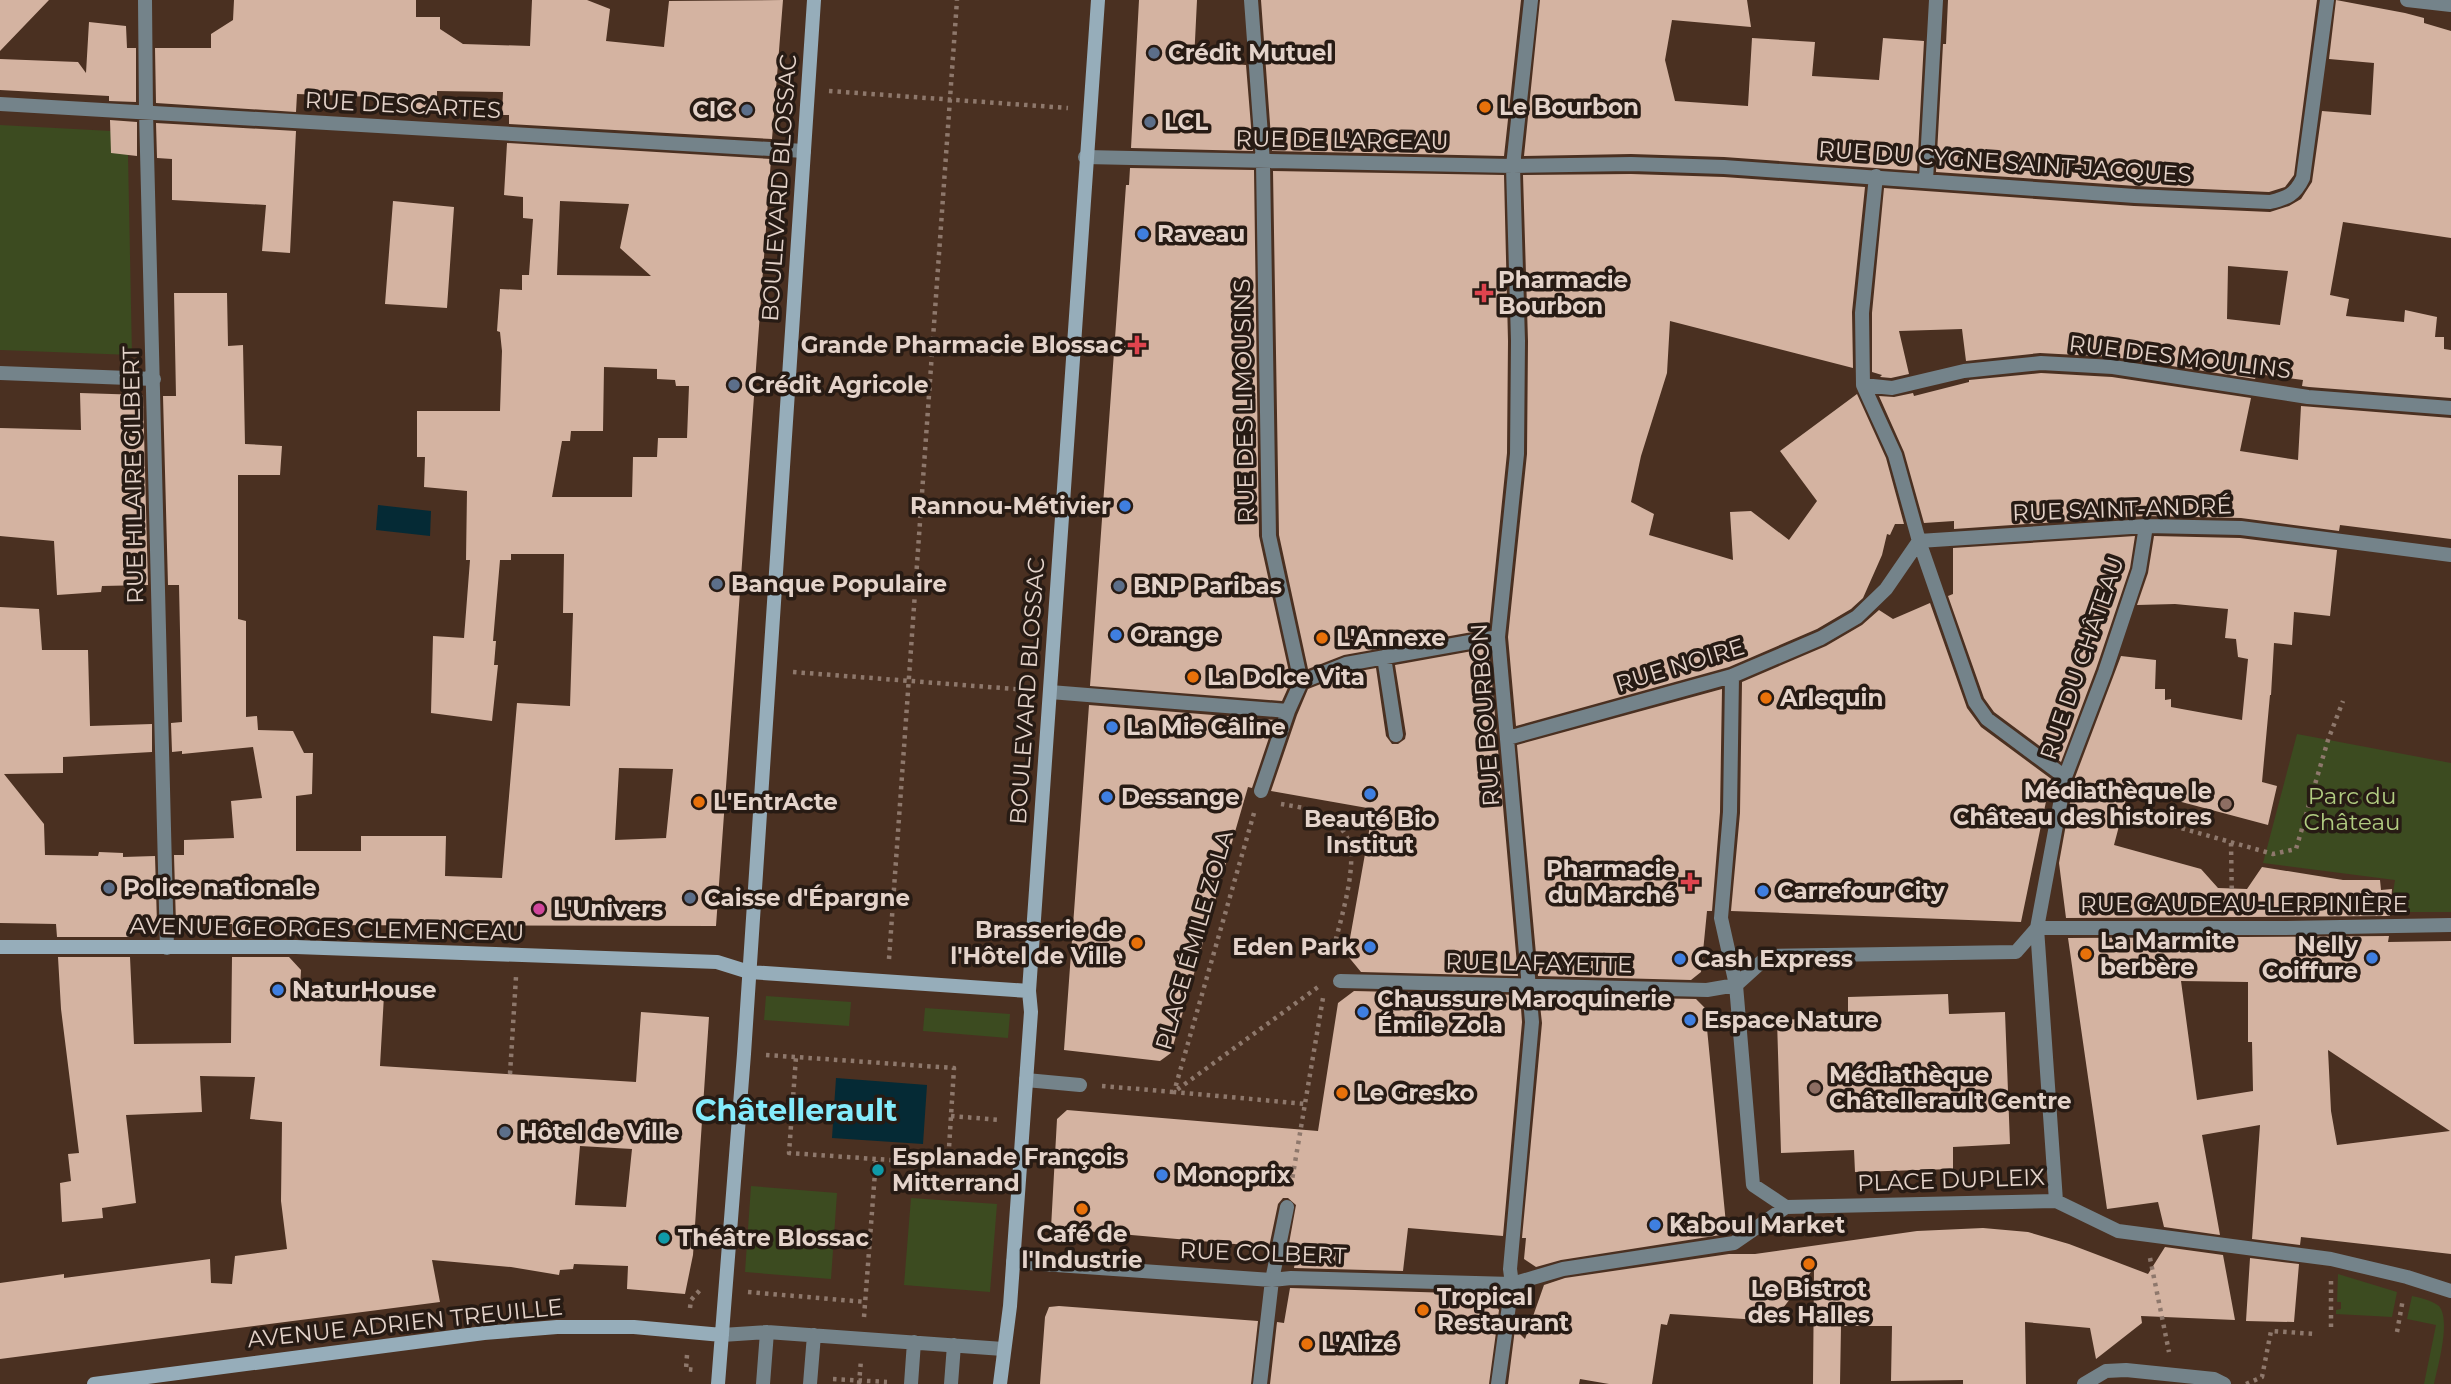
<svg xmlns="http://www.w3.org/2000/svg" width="2451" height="1384" viewBox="0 0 2451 1384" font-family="Montserrat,sans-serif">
<rect width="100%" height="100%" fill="#4a3021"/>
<path fill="#3c4b20" d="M 0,125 L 111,131 L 128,155 L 132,355 L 0,350 Z
M 2297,734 L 2451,763 L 2451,912 L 2390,912 L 2395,880 L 2263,863 Z
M 766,996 L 851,1002 L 849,1026 L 764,1020 Z
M 925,1008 L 1010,1014 L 1008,1038 L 923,1031 Z
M 751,1186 L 837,1193 L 831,1279 L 745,1272 Z
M 911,1198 L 997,1204 L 990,1292 L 904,1285 Z
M 2338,1274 L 2397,1292 L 2392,1317 L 2336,1314 L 2336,1310 L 2341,1309 L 2341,1302 L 2337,1302 Z
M 2412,1296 C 2421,1298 2431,1300 2439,1306 C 2451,1320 2438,1366 2434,1384 L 2424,1384 L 2436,1325 L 2407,1319 Z"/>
<path fill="#052a35" d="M 378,505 L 431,511 L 430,536 L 376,530 Z
M 836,1078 L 927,1085 L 923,1144 L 832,1138 Z"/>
<path fill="#d4b3a1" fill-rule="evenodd" d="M 0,0 L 49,0 L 0,51 Z
M 234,0 L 416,0 L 416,17 L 440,17 L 440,29 L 463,44 L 530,46 L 532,0 L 587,0 L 610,9 L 606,41 L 664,47 L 669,1 L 783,0 L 772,139 L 509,124 L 509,115 L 502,115 L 503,92 L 437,91 L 437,112 L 374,109 L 375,97 L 297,94 L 296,112 L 156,103 L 155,48 L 211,48 L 211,34 L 233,20 Z
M 1139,0 L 1197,0 L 1194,61 L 1246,65 L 1253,151 L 1131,148 Z
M 1261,0 L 1521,0 L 1504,156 L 1272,151 Z
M 1540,0 L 1747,0 L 1751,27 L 1672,20 L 1665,60 L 1675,101 L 1748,106 L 1752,38 L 1815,42 L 1812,76 L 1879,80 L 1883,38 L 1924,41 L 1917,171 L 1724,157 L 1631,154 L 1524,156 Z
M 1948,0 L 2317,0 L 2294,175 L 2285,187 L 2269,192 L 2136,186 L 1936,172 L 1943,44 L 1946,44 Z
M 2336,0 L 2405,13 L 2424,18 L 2424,23 L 2451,31 L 2451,238 L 2343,222 L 2330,295 L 2349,299 L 2346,316 L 2404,322 L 2405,310 L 2437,317 L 2435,337 L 2444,337 L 2444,349 L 2451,350 L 2451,398 L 2309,387 L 2302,386 L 2303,380 L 2257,374 L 2255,379 L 2114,357 L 2040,353 L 1966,361 L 1962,329 L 1899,331 L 1909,374 L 1891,378 L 1880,377 L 1882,375 L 1872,372 L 1872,313 L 1884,188 L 2134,206 L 2270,212 L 2289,206 L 2301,199 L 2312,182 L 2322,111 L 2371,115 L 2374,63 L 2329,59 ZM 2228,266 L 2288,271 L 2280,325 L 2227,319 Z
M 89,22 L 126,26 L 127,48 L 136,48 L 136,102 L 109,101 L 109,96 L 0,90 L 0,59 L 78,62 L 86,73 Z
M 110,120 L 137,122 L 137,156 L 111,153 Z
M 156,123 L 296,131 L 290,253 L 262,251 L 266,205 L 172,200 L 172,159 L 157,158 Z
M 507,143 L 771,159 L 716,926 L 257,925 L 270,937 L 232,937 L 232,924 L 176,924 L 174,855 L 184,855 L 184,840 L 234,838 L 231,801 L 262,798 L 253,747 L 182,754 L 182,751 L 172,752 L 171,723 L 182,722 L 179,585 L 168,585 L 163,396 L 176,396 L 174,293 L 227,293 L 228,346 L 243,345 L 245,444 L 282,446 L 280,475 L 238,475 L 238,619 L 246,621 L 246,717 L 257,716 L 258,730 L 293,731 L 304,753 L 313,753 L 312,794 L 296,796 L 296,851 L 361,851 L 361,836 L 446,836 L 445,876 L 502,878 L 517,703 L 570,706 L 573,613 L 563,613 L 564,554 L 511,554 L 511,560 L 500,560 L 493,641 L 496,641 L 494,665 L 498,665 L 492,721 L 431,713 L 433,636 L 464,638 L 470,560 L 466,560 L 467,491 L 424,487 L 425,457 L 417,457 L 417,411 L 500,411 L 502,351 L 500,332 L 497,331 L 500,289 L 522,290 L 522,275 L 529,275 L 533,219 L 523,218 L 523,197 L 504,195 ZM 560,201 L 629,204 L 620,248 L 651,276 L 557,275 ZM 604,367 L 657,369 L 657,379 L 675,380 L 676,386 L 689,386 L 687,438 L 658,438 L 657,457 L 633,457 L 632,497 L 552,497 L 562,441 L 570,441 L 571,431 L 603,431 ZM 619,768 L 673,769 L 666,838 L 615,840 Z
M 1130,168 L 1254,170 L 1259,536 L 1291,681 L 1282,701 L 1090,686 L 1126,185 L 1129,185 Z
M 1273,171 L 1504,175 L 1508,341 L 1507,453 L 1489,629 L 1344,655 L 1308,669 L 1279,535 Z
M 1631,174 L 1724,177 L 1865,187 L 1852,312 L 1853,368 L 1670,321 L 1667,373 L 1641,456 L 1631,502 L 1654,514 L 1649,535 L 1733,560 L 1730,512 L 1751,511 L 1789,540 L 1817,501 L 1780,451 L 1857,394 L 1886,458 L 1904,524 L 1895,524 L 1890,535 L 1887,534 L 1882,555 L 1863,598 L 1851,609 L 1817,629 L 1729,667 L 1516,726 L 1508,637 L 1527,454 L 1528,341 L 1523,175 Z
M 393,201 L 454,207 L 447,308 L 385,304 Z
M 2041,373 L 2112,377 L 2251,398 L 2240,451 L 2298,460 L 2301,406 L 2451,418 L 2451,539 L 2340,525 L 2339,531 L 2241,518 L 2145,516 L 1954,529 L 1954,521 L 1924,523 L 1904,452 L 1879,396 L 1894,397 L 1913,393 L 1914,396 L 1969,382 L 1969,380 Z
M 80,393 L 143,395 L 148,585 L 102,586 L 101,592 L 57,595 L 54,541 L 0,536 L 0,428 L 81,430 Z
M 2135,536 L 2130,568 L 2096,669 L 2061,762 L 1994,712 L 1984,698 L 1948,596 L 1953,594 L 1953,548 Z
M 2154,536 L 2240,538 L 2337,550 L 2330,616 L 2294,612 L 2292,645 L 2274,643 L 2271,695 L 2270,695 L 2262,782 L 2277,786 L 2268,825 L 2129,788 L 2114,845 L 2201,869 L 2218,888 L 2247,889 L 2262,867 L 2343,880 L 2380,880 L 2381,890 L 2392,889 L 2390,916 L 2066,918 L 2059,863 L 2074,780 L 2121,656 L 2156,660 L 2155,689 L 2165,689 L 2165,700 L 2171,699 L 2171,707 L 2242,720 L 2248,659 L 2238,657 L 2236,639 L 2225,638 L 2228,609 L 2175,604 L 2137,605 L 2148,573 Z
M 1930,603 L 1967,708 L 1981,727 L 2054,781 L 2051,800 L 2049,787 L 2021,922 L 1731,911 L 1740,813 L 1742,682 L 1826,646 L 1862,625 L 1879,610 L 1893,619 Z
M 0,607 L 39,609 L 42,650 L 88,650 L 90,726 L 152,724 L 152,752 L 63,757 L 63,773 L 4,774 L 44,824 L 45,855 L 98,856 L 99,852 L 123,853 L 123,857 L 155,856 L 157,924 L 129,925 L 129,937 L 57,937 L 56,924 L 0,923 Z
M 1489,648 L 1518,976 L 1361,972 L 1347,955 L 1373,809 L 1271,791 L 1297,715 L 1308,689 L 1349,673 L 1376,668 L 1386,736 L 1392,744 L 1398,744 L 1405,739 L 1406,734 L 1395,665 Z
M 1722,689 L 1720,812 L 1712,911 L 1707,911 L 1701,972 L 1691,980 L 1538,976 L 1517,745 Z
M 1089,705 L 1275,720 L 1252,788 L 1248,787 L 1171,1053 L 1160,1061 L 1064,1050 Z
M 2389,936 L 2388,942 L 2451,941 L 2451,1254 L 2301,1237 L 2300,1245 L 2252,1239 L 2260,1125 L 2202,1135 L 2220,1235 L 2164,1227 L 2158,1202 L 2107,1209 L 2068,938 ZM 2181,981 L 2248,982 L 2248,1042 L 2252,1042 L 2253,1091 L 2197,1100 ZM 2328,1050 L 2450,1131 L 2337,1145 L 2331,1111 Z
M 58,957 L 130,957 L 134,1044 L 231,1043 L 232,957 L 289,957 L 301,970 L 300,990 L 384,995 L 380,1066 L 636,1082 L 641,1012 L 709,1017 L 693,1255 L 685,1294 L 627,1289 L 628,1266 L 574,1264 L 573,1269 L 560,1270 L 559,1275 L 511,1267 L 432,1260 L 440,1302 L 0,1359 L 0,1283 L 64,1274 L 64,1278 L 210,1259 L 211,1283 L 232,1284 L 235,1256 L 287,1249 L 281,1201 L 282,1122 L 250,1119 L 255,1077 L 200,1076 L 202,1112 L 126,1115 L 136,1203 L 102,1208 L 103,1218 L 62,1222 L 60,1183 L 71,1181 L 68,1154 L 79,1153 L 61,1009 ZM 580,1146 L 632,1149 L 626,1207 L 575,1205 Z
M 1354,991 L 1520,995 L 1522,1022 L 1503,1236 L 1408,1228 L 1403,1271 L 1294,1268 L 1297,1249 L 1288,1249 L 1296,1205 L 1288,1198 L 1283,1198 L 1278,1204 L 1269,1247 L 1051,1228 L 1057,1119 L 1067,1110 L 1318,1131 L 1338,1003 Z
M 1948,994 L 1949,1014 L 2005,1012 L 2010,1144 L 1953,1147 L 1953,1169 L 1855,1172 L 1854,1150 L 1781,1153 L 1777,1020 L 1848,1017 L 1848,997 Z
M 1539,996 L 1696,999 L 1705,1008 L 1727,1234 L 1561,1260 L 1536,1267 L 1524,1259 L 1526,1238 L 1522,1238 L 1542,1023 Z
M 1983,1228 L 2028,1232 L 2069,1244 L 2148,1274 L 2165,1247 L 2223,1255 L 2235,1320 L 2141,1316 L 2142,1323 L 2096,1359 L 2090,1328 L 2025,1322 L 2026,1384 L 1963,1384 L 1963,1380 L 1891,1381 L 1892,1326 L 1841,1326 L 1840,1384 L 1813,1384 L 1814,1268 L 1773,1321 L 1670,1314 L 1667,1325 L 1661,1324 L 1652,1384 L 1609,1384 L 1580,1379 L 1579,1384 L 1508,1384 L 1515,1329 L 1525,1339 L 1544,1285 L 1565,1278 L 1729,1254 L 1755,1254 L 1917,1231 Z
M 2250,1258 L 2299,1264 L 2294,1322 L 2246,1321 Z
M 1290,1288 L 1484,1294 L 1499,1310 L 1489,1384 L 1270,1384 L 1277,1322 L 1284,1323 Z
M 1059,1306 L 1258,1321 L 1251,1384 L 1040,1384 L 1045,1317 L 1049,1307 Z"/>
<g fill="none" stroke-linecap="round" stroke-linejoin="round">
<path stroke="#8e786c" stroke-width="4.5" stroke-dasharray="3.5 5" stroke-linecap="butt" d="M 829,91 L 1068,108
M 793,672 L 1028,690
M 1281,804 C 1298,807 1317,809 1332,819 C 1340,825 1348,836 1350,846 C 1356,874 1338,929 1331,958
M 1254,813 L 1174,1092 L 1306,1104
M 2149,819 L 2273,854 L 2296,849 L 2328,740 L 2343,701
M 2231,843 L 2232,905
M 889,959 L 957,0
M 766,1055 L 954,1068 L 948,1164 L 789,1153 L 796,1057
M 510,1074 L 516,977
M 1102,1086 L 1174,1092 L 1318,987
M 951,1116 L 1001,1120
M 1291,1186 L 1323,998
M 2150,1258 L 2169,1352
M 2331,1281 L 2331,1330
M 748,1292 L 866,1302
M 690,1308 L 691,1300 L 701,1289
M 864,1317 L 876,1159
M 2397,1332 L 2403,1299
M 687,1355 L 686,1369 L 695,1370
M 833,1379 L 887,1382
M 859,1384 L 861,1360
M 2246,1384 L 2262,1377 L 2271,1331 L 2316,1334"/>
<path stroke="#74838a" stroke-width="14" d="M 722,1335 L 767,1332 L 1003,1349
M 763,1384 L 767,1332
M 810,1384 L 814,1335
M 911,1384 L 914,1342
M 951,1384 L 954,1345"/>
<path stroke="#74838a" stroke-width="14" d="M 145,0 L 146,112 L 167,948
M 1251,0 L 1263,162 L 1269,536 L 1301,682 L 1288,711 L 1261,791
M 2407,0 L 2451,5
M 0,104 L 804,151
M 1085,157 L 1513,166 L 1631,164 L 1724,167 L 2135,196 L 2270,202 C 2287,198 2295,195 2303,178 L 2327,0
M 1876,176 L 1862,313 L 1863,385 L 1895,455 L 1919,541 L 1975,702 L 1987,719 L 2065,777
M 1926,180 L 1936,0
M 0,373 L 154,379
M 1863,385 L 1892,388 L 1964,371 L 2041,363 L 2113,367 L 2308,397 L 2451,408
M 1919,541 L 2146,526 L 2241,528 L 2451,555
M 1384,657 L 1396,735
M 1732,676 L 1730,812 L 1721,918 L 1736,985 L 1753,1185 L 1786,1207 L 2056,1201 L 2118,1231 L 2331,1259 L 2407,1277 L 2451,1291
M 1301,682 L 1346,664 L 1498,637
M 1050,692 L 1288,711
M 1508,738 L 1732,676 L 1821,638 L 1857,617 L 1886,589 L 1919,541
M 2037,928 L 2281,928 L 2451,925
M 1340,981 L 1707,990 L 1736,985
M 1736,985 L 1768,956 L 2016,952 L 2037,928
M 1026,1080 L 1080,1085
M 2056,1201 L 2037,928 L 2065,777 L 2105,672 L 2139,570 L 2146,526
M 1013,1262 L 1272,1280 L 1291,1278 L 1512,1284 L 1563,1269 L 1734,1243 L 1786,1207
M 1260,1384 L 1272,1280 L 1287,1207
M 1498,1384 L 1512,1284 L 1510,1269 L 1532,1022 L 1498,637 L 1517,454 L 1518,341 L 1513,166 L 1531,0
M 2084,1384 L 2106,1371 L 2126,1370 L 2214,1379 L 2224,1384"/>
<path stroke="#96adba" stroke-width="14" d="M 0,947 L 296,947 L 717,962 L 749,972 L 1029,991
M 94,1384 L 484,1333 L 557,1327 L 634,1327 L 722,1335
M 718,1384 L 744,1054 L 814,0
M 1000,1384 L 1010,1306 L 1031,1012 L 1029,991 L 1098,0"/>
</g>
<g fill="#5c6f8a" stroke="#271b14" stroke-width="2.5">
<circle cx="1154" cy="53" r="7"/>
<circle cx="747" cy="110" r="7"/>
<circle cx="1150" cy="122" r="7"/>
<circle cx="734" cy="385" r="7"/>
<circle cx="717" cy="584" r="7"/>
<circle cx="1119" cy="586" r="7"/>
<circle cx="109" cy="888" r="7"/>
<circle cx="690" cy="898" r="7"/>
<circle cx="505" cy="1132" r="7"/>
</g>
<g fill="#e8710a" stroke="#271b14" stroke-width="2.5">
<circle cx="1485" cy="107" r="7"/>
<circle cx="1322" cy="638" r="7"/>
<circle cx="1193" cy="677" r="7"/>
<circle cx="1766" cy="698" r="7"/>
<circle cx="699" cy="802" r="7"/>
<circle cx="1137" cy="943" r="7"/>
<circle cx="2086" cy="954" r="7"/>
<circle cx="1342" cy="1093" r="7"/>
<circle cx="1082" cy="1209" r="7"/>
<circle cx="1809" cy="1264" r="7"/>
<circle cx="1423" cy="1310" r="7"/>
<circle cx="1307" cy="1344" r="7"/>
</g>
<g fill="#3f7fe0" stroke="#271b14" stroke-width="2.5">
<circle cx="1143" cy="234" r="7"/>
<circle cx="1125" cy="506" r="7"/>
<circle cx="1116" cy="635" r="7"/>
<circle cx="1112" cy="727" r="7"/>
<circle cx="1370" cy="794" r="7"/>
<circle cx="1107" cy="797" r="7"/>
<circle cx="1763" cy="891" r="7"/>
<circle cx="1370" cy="947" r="7"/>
<circle cx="2372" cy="958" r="7"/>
<circle cx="1680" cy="959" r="7"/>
<circle cx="278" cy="990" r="7"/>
<circle cx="1363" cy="1012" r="7"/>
<circle cx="1690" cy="1020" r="7"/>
<circle cx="1162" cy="1175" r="7"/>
<circle cx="1655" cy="1225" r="7"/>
</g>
<g fill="#e0444e" stroke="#271b14" stroke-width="2.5">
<path d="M1480.5 282.5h7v7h7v7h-7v7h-7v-7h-7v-7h7z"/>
<path d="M1133.5 334.5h7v7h7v7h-7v7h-7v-7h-7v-7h7z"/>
<path d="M1686.5 871.5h7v7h7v7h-7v7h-7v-7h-7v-7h7z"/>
</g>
<g fill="#8d6e63" stroke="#271b14" stroke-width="2.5">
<circle cx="2226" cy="804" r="7"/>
<circle cx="1815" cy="1088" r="7"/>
</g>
<circle fill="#d1479c" stroke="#271b14" stroke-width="2.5" cx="539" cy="909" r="7"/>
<g fill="#0f9aa8" stroke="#271b14" stroke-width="2.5">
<circle cx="878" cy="1170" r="7"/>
<circle cx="664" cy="1238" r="7"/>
</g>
<g text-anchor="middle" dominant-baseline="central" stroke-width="7" stroke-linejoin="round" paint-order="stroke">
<g font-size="23" font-weight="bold" fill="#e4d3ca" stroke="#271b14" text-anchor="start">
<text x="1168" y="53">Crédit Mutuel</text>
<text x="1499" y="107">Le Bourbon</text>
<text x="733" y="110" text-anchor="end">CIC</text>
<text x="1164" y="122">LCL</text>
<text x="1157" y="234">Raveau</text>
<text x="1498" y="280">Pharmacie<tspan x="1498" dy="26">Bourbon</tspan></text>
<text x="1123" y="345" text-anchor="end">Grande Pharmacie Blossac</text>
<text x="748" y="385">Crédit Agricole</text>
<text x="1111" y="506" text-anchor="end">Rannou-Métivier</text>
<text x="731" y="584">Banque Populaire</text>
<text x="1133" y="586">BNP Paribas</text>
<text x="1130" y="635">Orange</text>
<text x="1336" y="638">L'Annexe</text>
<text x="1207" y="677">La Dolce Vita</text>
<text x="1780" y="698">Arlequin</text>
<text x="1126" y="727">La Mie Câline</text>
<text x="2212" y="791" text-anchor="end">Médiathèque le<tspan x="2212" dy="26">Château des histoires</tspan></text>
<text x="1121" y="797">Dessange</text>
<text x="713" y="802">L'EntrActe</text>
<text x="1370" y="819" text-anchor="middle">Beauté Bio<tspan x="1370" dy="26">Institut</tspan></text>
<text x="1676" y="869" text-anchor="end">Pharmacie<tspan x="1676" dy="26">du Marché</tspan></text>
<text x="123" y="888">Police nationale</text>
<text x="1777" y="891">Carrefour City</text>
<text x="704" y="898">Caisse d'Épargne</text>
<text x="553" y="909">L'Univers</text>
<text x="1123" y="930" text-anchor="end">Brasserie de<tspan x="1123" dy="26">l'Hôtel de Ville</tspan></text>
<text x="2100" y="941">La Marmite<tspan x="2100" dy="26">berbère</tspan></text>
<text x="2358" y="945" text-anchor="end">Nelly<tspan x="2358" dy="26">Coiffure</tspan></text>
<text x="1356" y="947" text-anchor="end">Eden Park</text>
<text x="1694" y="959">Cash Express</text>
<text x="292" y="990">NaturHouse</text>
<text x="1377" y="999">Chaussure Maroquinerie<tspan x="1377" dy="26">Émile Zola</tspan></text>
<text x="1704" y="1020">Espace Nature</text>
<text x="1829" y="1075">Médiathèque<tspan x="1829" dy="26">Châtellerault Centre</tspan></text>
<text x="1356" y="1093">Le Gresko</text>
<text x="519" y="1132">Hôtel de Ville</text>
<text x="892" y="1157">Esplanade François<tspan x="892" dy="26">Mitterrand</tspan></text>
<text x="1176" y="1175">Monoprix</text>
<text x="1669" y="1225">Kaboul Market</text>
<text x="1082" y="1234" text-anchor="middle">Café de<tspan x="1082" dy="26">l'Industrie</tspan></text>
<text x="678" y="1238">Théâtre Blossac</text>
<text x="1809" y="1289" text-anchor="middle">Le Bistrot<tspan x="1809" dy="26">des Halles</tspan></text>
<text x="1437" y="1297">Tropical<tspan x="1437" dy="26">Restaurant</tspan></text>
<text x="1321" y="1344">L'Alizé</text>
</g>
<g font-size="23" fill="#e4d3ca" stroke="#271b14">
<text transform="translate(403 105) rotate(3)">RUE DESCARTES</text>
<text transform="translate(1342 140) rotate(1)">RUE DE L'ARCEAU</text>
<text transform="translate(2005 162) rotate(4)">RUE DU CYGNE SAINT-JACQUES</text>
<text transform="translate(779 188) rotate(-86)">BOULEVARD BLOSSAC</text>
<text transform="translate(2180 357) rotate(7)">RUE DES MOULINS</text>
<text transform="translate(1244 401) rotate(-91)">RUE DES LIMOUSINS</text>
<text transform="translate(133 475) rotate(-91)">RUE HILAIRE GILBERT</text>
<text transform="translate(2122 509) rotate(-2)">RUE SAINT-ANDRÉ</text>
<text transform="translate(2082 658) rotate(-71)">RUE DU CHÂTEAU</text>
<text transform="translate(1680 665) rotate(-17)">RUE NOIRE</text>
<text transform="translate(1027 691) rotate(-86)">BOULEVARD BLOSSAC</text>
<text transform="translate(1485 715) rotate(-94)">RUE BOURBON</text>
<text x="2244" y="904">RUE GAUDEAU-LERPINIÈRE</text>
<text transform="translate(327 929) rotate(1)">AVENUE GEORGES CLEMENCEAU</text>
<text transform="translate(1194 940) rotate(-74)">PLACE ÉMILE ZOLA</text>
<text transform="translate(1539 963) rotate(1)">RUE LAFAYETTE</text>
<text transform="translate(1951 1180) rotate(-2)">PLACE DUPLEIX</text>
<text transform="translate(1263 1253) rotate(2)">RUE COLBERT</text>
<text transform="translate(405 1323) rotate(-6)">AVENUE ADRIEN TREUILLE</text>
</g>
<g font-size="23" fill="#b1cc81" stroke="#271b14">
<text x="2352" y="796">Parc du<tspan x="2352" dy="26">Château</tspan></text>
</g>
<g font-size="30" font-weight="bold" fill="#83ebfc" stroke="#271b14">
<text x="796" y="1110">Châtellerault</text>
</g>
</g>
</svg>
